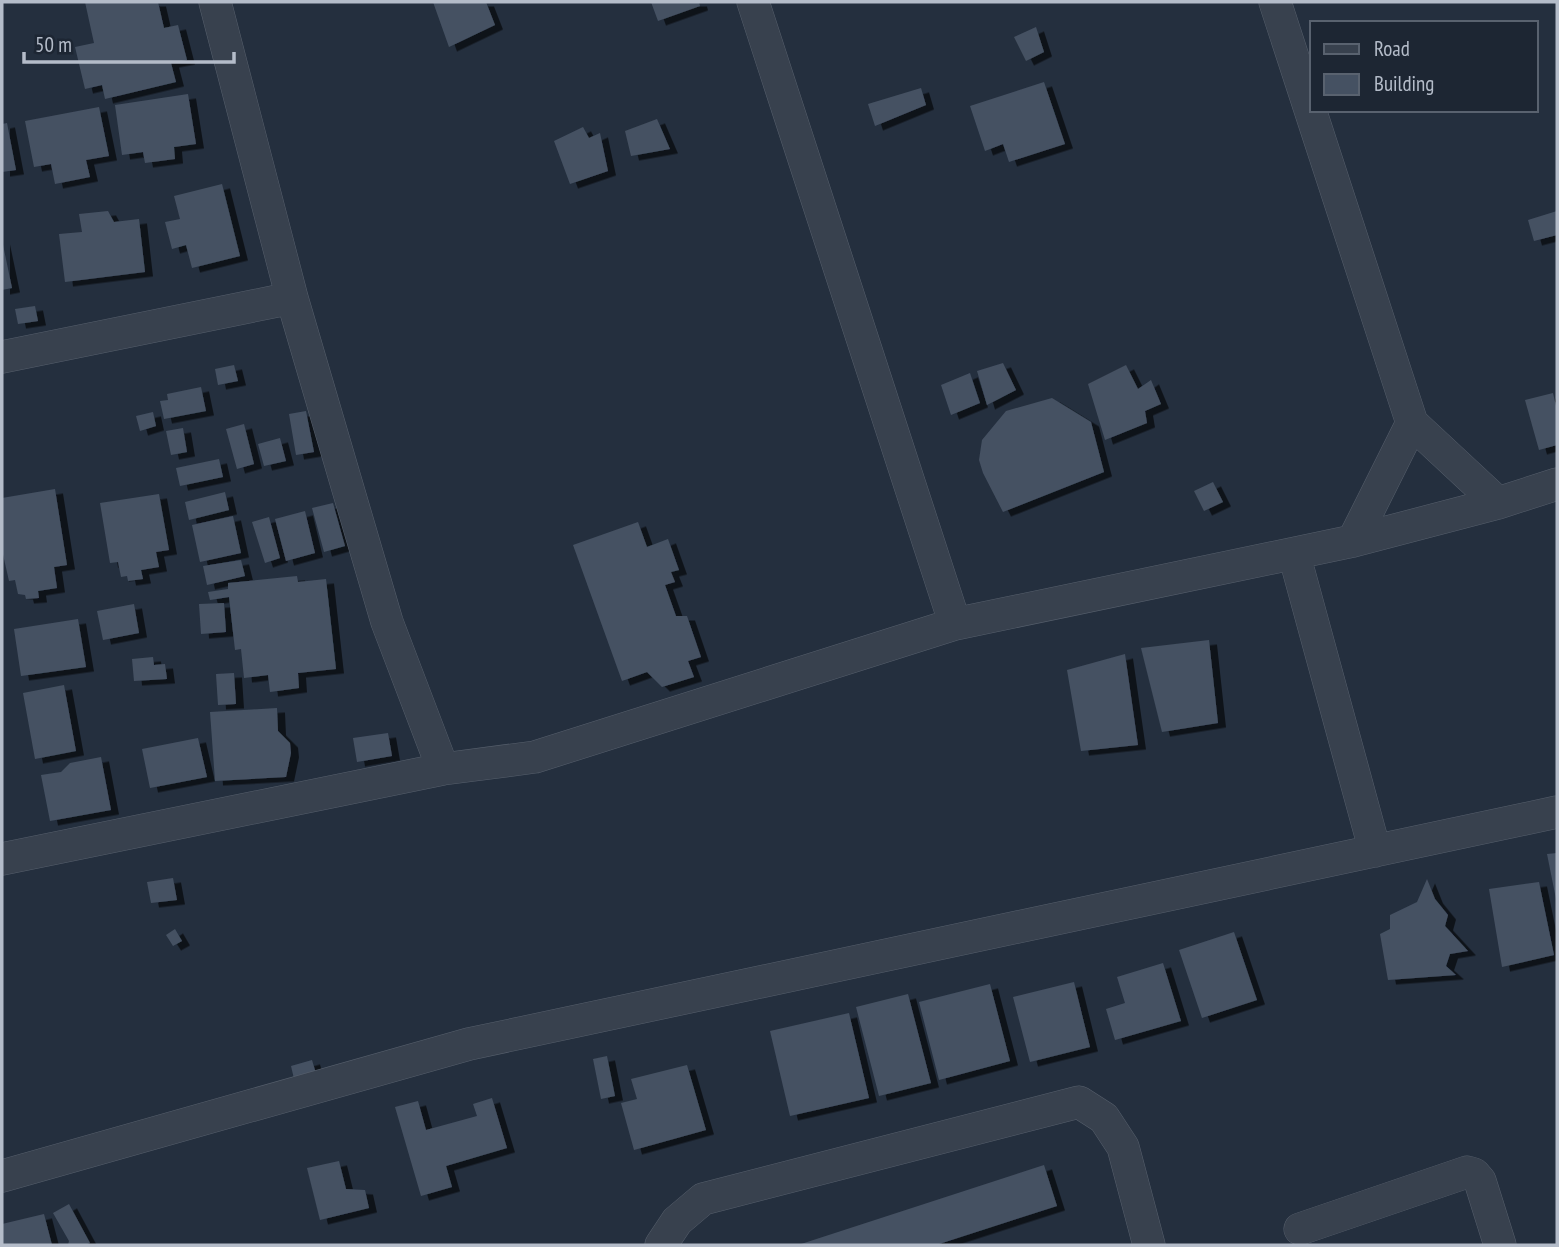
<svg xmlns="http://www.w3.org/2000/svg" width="1559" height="1247" viewBox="0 0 1559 1247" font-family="'PT Sans Narrow',sans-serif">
<defs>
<filter id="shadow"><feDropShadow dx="8" dy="4.5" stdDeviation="0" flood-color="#0009"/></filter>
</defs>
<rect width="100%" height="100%" fill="#242f3e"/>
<path fill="#455162" filter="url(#shadow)" d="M 85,2 L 158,2 L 164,28 L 178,25 L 187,60 L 171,63 L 176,82 L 105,99 L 102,85 L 85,89 L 75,47 L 94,43 Z
M 433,2 L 486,2 L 495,25 L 449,47 Z
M 651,2 L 699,2 L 700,6 L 658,21 Z
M 1036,27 L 1044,52 L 1026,61 L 1014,37 Z
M 1044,82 L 1065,144 L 1009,162 L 1003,144 L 985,151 L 970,106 Z
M 921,88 L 926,105 L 875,126 L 868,104 Z
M 188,94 L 196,144 L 174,147 L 175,159 L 145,163 L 143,152 L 122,155 L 115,105 Z
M 99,107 L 109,156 L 86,160 L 90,177 L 55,184 L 51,164 L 34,167 L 25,121 Z
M 657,119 L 670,149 L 631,156 L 625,131 Z
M 7,123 L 16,170 L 2,172 L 2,124 Z
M 583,127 L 589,138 L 600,133 L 608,171 L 570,184 L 554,141 Z
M 222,184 L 240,256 L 192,268 L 186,245 L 172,249 L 165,222 L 180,219 L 174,196 Z
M 108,211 L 114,222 L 139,219 L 145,272 L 65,282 L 59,234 L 82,232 L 79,214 Z
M 1557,211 L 1557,235 L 1534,241 L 1528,220 Z
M 2,240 L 12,288 L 2,290 Z
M 35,306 L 38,321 L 18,324 L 15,309 Z
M 1003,363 L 1016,390 L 987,405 L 977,371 Z
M 234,365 L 238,381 L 218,385 L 215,369 Z
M 1126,365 L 1138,389 L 1151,380 L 1161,404 L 1145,411 L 1147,423 L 1105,440 L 1088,384 Z
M 970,373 L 980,403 L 951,415 L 941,385 Z
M 201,387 L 206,411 L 164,419 L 160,401 L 168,400 L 167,394 Z
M 1553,393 L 1557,410 L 1557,445 L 1539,450 L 1525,400 Z
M 1052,398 L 1091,422 L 1104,472 L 1003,512 L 983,473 L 979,460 L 982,440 L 1006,411 Z
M 306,411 L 314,452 L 296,455 L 289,414 Z
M 153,412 L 156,426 L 140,431 L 136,416 Z
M 244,424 L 254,464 L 237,469 L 226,429 Z
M 183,428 L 187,452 L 171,455 L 166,431 Z
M 280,438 L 286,461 L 264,466 L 258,444 Z
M 219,459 L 223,477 L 180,486 L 176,468 Z
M 1213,482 L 1223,502 L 1204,511 L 1194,491 Z
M 55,489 L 67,565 L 54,567 L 57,588 L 38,591 L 39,598 L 26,599 L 25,595 L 18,594 L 15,580 L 9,581 L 2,550 L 2,498 Z
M 225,492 L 229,510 L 189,520 L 185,502 Z
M 159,494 L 169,550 L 156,552 L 159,567 L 141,570 L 143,579 L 128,581 L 127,576 L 121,577 L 118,562 L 110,563 L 100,503 Z
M 333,503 L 345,546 L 324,552 L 312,508 Z
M 305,511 L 315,553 L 286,561 L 275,519 Z
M 233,516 L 241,553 L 200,562 L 192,525 Z
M 269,517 L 280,558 L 265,563 L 252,522 Z
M 638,522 L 647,547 L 668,539 L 679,570 L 671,572 L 675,582 L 665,585 L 676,616 L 687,616 L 701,657 L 688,661 L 694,677 L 662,687 L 647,672 L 622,681 L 573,545 Z
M 241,560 L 245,576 L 207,585 L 203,566 Z
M 297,576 L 298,582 L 326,579 L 336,669 L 298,673 L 299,688 L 270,692 L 268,675 L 244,678 L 241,649 L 235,650 L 229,597 L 210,600 L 208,592 L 228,589 L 228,583 Z
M 224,603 L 226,632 L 201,634 L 199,604 Z
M 134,604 L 139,633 L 103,640 L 97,611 Z
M 78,619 L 86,667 L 21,676 L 14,629 Z
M 1209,640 L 1218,723 L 1162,732 L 1141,648 Z
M 1125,654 L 1138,745 L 1081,751 L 1067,670 Z
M 153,657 L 154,665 L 165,664 L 167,679 L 134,681 L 132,659 Z
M 234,673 L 236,704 L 218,705 L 216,674 Z
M 64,685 L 76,751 L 35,759 L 23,693 Z
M 277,708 L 278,731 L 290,743 L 291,753 L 286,777 L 215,781 L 210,712 Z
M 388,733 L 392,756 L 357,762 L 353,738 Z
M 198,738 L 207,777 L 150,788 L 142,749 Z
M 101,757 L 111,810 L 50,821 L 41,775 L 61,772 L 70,763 Z
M 1557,853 L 1557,898 L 1556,899 L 1547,854 Z
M 173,878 L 177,900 L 151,903 L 147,882 Z
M 1427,879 L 1435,899 L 1448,915 L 1445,926 L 1468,951 L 1450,954 L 1446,966 L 1456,975 L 1388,980 L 1380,934 L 1390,929 L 1390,915 L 1417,902 Z
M 1539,882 L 1554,955 L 1502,967 L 1489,889 Z
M 175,929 L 182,941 L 173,946 L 166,935 Z
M 1234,932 L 1257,1000 L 1202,1018 L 1179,950 Z
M 1163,963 L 1181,1021 L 1115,1040 L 1106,1009 L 1125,1003 L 1117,977 Z
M 1074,982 L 1090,1047 L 1030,1062 L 1013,997 Z
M 990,984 L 1010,1061 L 939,1080 L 919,1002 Z
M 908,994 L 931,1083 L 879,1096 L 856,1007 Z
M 849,1013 L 869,1098 L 790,1116 L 770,1031 Z
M 607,1056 L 615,1096 L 601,1099 L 593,1059 Z
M 312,1060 L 317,1077 L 295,1083 L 291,1066 Z
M 687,1065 L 706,1130 L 634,1150 L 621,1103 L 637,1099 L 631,1079 Z
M 492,1098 L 507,1148 L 446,1166 L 452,1187 L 421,1196 L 395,1107 L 418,1101 L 426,1130 L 477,1116 L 473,1104 Z
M 339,1161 L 346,1189 L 365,1190 L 369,1208 L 320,1220 L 307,1168 Z
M 1044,1165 L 1057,1206 L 936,1245 L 798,1245 Z
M 69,1204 L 90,1243 L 85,1245 L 68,1245 L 69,1241 L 53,1213 Z
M 44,1214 L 52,1245 L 2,1245 L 2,1224 Z"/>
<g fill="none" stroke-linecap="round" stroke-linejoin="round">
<g stroke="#565f6c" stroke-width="33">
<path id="minor" d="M 215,2 L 292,298 L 387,622 L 443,769
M 753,2 L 955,624
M 1275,2 L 1412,423 L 1498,503
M 2,357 L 292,298
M 1353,541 L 1412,423
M 1294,554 L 1375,851
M 2,859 L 443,769 L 535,757 L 955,624 L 1353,541 L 1498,503 L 1557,484
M 2,1176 L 469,1044 L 1557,812
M 1300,1229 L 1467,1172 L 1474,1174 L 1480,1181 L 1500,1245
M 661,1245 L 677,1221 L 703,1199 L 1079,1102 L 1104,1118 L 1123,1147 L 1149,1245"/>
</g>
<use href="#minor" stroke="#38414e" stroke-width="32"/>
</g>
<rect width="1559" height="1247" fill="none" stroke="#b4bcc9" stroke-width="7"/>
<rect x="1310" y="21" width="228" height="91" fill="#1d2633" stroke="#59626f" stroke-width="2"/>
<rect x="1324" y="44" width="35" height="10" fill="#38414e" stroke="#59626f" stroke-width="2"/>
<text x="1374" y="56" font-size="21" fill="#b4bcc9">Road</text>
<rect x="1324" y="74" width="35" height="21" fill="#455162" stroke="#59626f" stroke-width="2"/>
<text x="1374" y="91" font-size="21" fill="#b4bcc9">Building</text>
<path d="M24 52v10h210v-10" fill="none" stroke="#b4bcc9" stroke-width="3.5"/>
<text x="35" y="52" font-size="21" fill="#b4bcc9" stroke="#1d2633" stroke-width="5" paint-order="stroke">50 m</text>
</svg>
